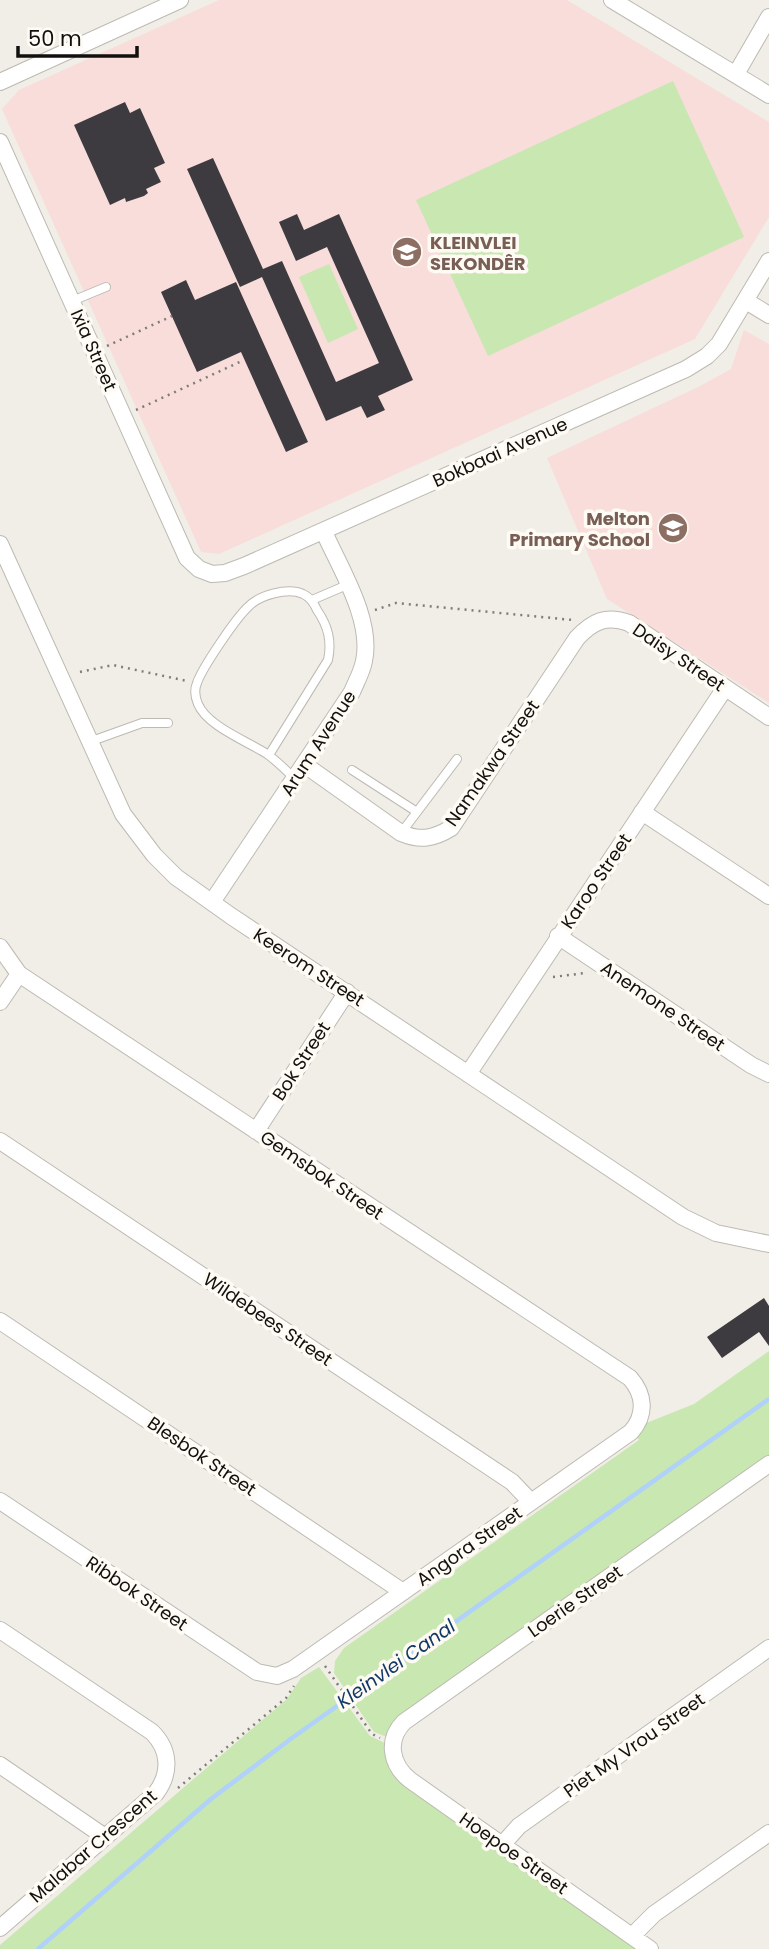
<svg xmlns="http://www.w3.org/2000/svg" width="769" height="1949" viewBox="0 0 769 1949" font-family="Poppins,sans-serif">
<rect width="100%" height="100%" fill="#f1eee7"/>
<path fill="#f8dddb" d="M 219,0 L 567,0 L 769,122 L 769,217 L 695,339 L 219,554 L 201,552 L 2,109 L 19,90 Z
M 744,330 L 769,344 L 769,703 L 607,599 L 547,458 L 698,387 L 731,369 Z"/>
<path fill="#c8e7b1" d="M 673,81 L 744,237 L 488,356 L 416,200 Z
M 329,264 L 358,329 L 328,343 L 299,277 Z
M 769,1351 L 769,1456 L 387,1737 L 374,1732 L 334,1673 L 335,1661 L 344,1648 L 639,1440 L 636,1434 L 644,1424 L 694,1404 Z
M 319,1667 L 370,1736 L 385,1743 L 387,1759 L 398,1779 L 638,1949 L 0,1949 L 0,1945 L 287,1699 L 301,1678 Z"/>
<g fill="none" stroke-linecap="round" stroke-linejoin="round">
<path stroke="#b0d1fa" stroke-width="4.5" d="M 38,1949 L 211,1799 L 292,1738 L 769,1399"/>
</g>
<path fill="#3d3b40" d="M 125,102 L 130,113 L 140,108 L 165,163 L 154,168 L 161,182 L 146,189 L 148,193 L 144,196 L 126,202 L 125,198 L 110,205 L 74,125 Z
M 213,158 L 263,269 L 282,261 L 336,382 L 379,363 L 327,247 L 296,261 L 279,222 L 297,214 L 304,230 L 339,214 L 413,380 L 378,396 L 385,410 L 367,418 L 361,406 L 326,421 L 262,277 L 240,287 L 187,169 Z
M 186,280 L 195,300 L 236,282 L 308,442 L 286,452 L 241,352 L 197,372 L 161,292 Z
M 764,1298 L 769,1306 L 769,1346 L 759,1332 L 722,1358 L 707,1337 Z"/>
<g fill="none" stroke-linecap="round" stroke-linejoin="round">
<g stroke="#bdbab3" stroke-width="10">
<path id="lane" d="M 72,301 L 106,287
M 312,600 L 347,585
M 89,742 L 142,723 L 168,723
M 269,755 L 328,660 C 332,641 328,626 317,610 C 314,603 310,597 303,594 C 288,587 259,595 248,607 C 236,618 202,668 197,683 C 194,690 195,697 198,704 C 207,726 247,741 267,754 C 277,761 286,770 295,779
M 352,770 L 417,812
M 401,833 L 457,759"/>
</g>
<g stroke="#bdbab3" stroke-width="18">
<path id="street" d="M 612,0 L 769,95
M 736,74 L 769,17
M 0,82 L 180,0
M 0,142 L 187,558 L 199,569 L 212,574 L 225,573 L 244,566 L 686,369 L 707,356 L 719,344 L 769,261
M 746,301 L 769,315
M 0,544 L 123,814 L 154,855 L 176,877 L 231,916 L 683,1217 L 716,1233 L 769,1244
M 305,765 L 401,833 C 420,841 433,839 451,828 L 577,638 C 593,621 606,615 629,623 L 769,717
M 642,812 L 769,896
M 212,902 L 352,692 C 356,682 362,672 364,661 C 373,620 340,568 324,532
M 558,936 L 751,1065 L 769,1074
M 0,947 L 19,974 L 630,1378 C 645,1395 646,1415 631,1432 L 293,1669 L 277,1676 L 257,1672 L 0,1501
M 0,1002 L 19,974
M 468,1074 L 725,688
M 256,1131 L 347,992
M 0,1141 L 512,1482 L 531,1502
M 0,1321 L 403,1592
M 0,1630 L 152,1732 C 170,1750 171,1773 156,1793 L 0,1928
M 0,1765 L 105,1837
M 502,1845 L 519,1826 L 769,1648
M 632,1936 L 654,1914 L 769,1833
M 650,1949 L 410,1780 C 391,1765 386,1740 404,1722 L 769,1464"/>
</g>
<path stroke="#7f7d79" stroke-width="2.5" stroke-dasharray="2 5" stroke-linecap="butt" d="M 107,346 L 172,316
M 136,410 L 244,360
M 375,610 L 396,603 L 573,620
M 80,672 L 113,665 L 187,681
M 553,977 L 585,973
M 325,1666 L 372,1734 L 380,1738
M 178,1788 L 286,1698 L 294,1686"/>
<use href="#lane" stroke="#fff" stroke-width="8"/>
<use href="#street" stroke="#fff" stroke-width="16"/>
</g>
<defs>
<g id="school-disc" transform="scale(1.575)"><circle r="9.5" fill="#8d6e63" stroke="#fefbf4"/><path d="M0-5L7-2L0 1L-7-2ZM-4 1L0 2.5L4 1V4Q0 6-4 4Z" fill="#fff"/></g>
</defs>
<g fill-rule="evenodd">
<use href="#school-disc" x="407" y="252"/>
<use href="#school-disc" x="673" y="528"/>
</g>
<g text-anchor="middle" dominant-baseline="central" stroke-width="7" stroke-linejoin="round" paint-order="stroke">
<g font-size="18" font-weight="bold" fill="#785e54" stroke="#fefbf4" text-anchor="start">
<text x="430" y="242">KLEINVLEI<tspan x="430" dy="21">SEKONDÊR</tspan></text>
<text x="650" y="518" text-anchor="end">Melton<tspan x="650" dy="21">Primary School</tspan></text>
</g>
<g font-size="18" fill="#11100e" stroke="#fefbf4">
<text transform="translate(94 350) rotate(66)">Ixia Street</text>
<text transform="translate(500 452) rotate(-24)">Bokbaai Avenue</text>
<text transform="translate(679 657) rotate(34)">Daisy Street</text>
<text transform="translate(318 743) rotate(-57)">Arum Avenue</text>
<text transform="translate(492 763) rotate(-55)">Namakwa Street</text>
<text transform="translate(596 881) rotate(-56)">Karoo Street</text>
<text transform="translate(309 967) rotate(33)">Keerom Street</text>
<text transform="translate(663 1006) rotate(34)">Anemone Street</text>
<text transform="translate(301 1061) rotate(-57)">Bok Street</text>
<text transform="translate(322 1175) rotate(34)">Gemsbok Street</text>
<text transform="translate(268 1319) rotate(34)">Wildebees Street</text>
<text transform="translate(202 1456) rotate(34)">Blesbok Street</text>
<text transform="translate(469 1546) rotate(-35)">Angora Street</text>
<text transform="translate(137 1593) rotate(34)">Ribbok Street</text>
<text transform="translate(575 1601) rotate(-35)">Loerie Street</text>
<text transform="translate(634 1745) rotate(-35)">Piet My Vrou Street</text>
<text transform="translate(93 1846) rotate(-41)">Malabar Crescent</text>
<text transform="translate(514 1853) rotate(35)">Hoepoe Street</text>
</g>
<g font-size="19" font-style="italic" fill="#113866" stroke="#fefbf4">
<text transform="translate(396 1664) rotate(-35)">Kleinvlei Canal</text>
</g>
</g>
<path d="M18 46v10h119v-10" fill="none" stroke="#11100e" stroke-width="3.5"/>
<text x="28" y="46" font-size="21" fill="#11100e" stroke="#fefbf4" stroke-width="5" paint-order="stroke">50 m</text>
</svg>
